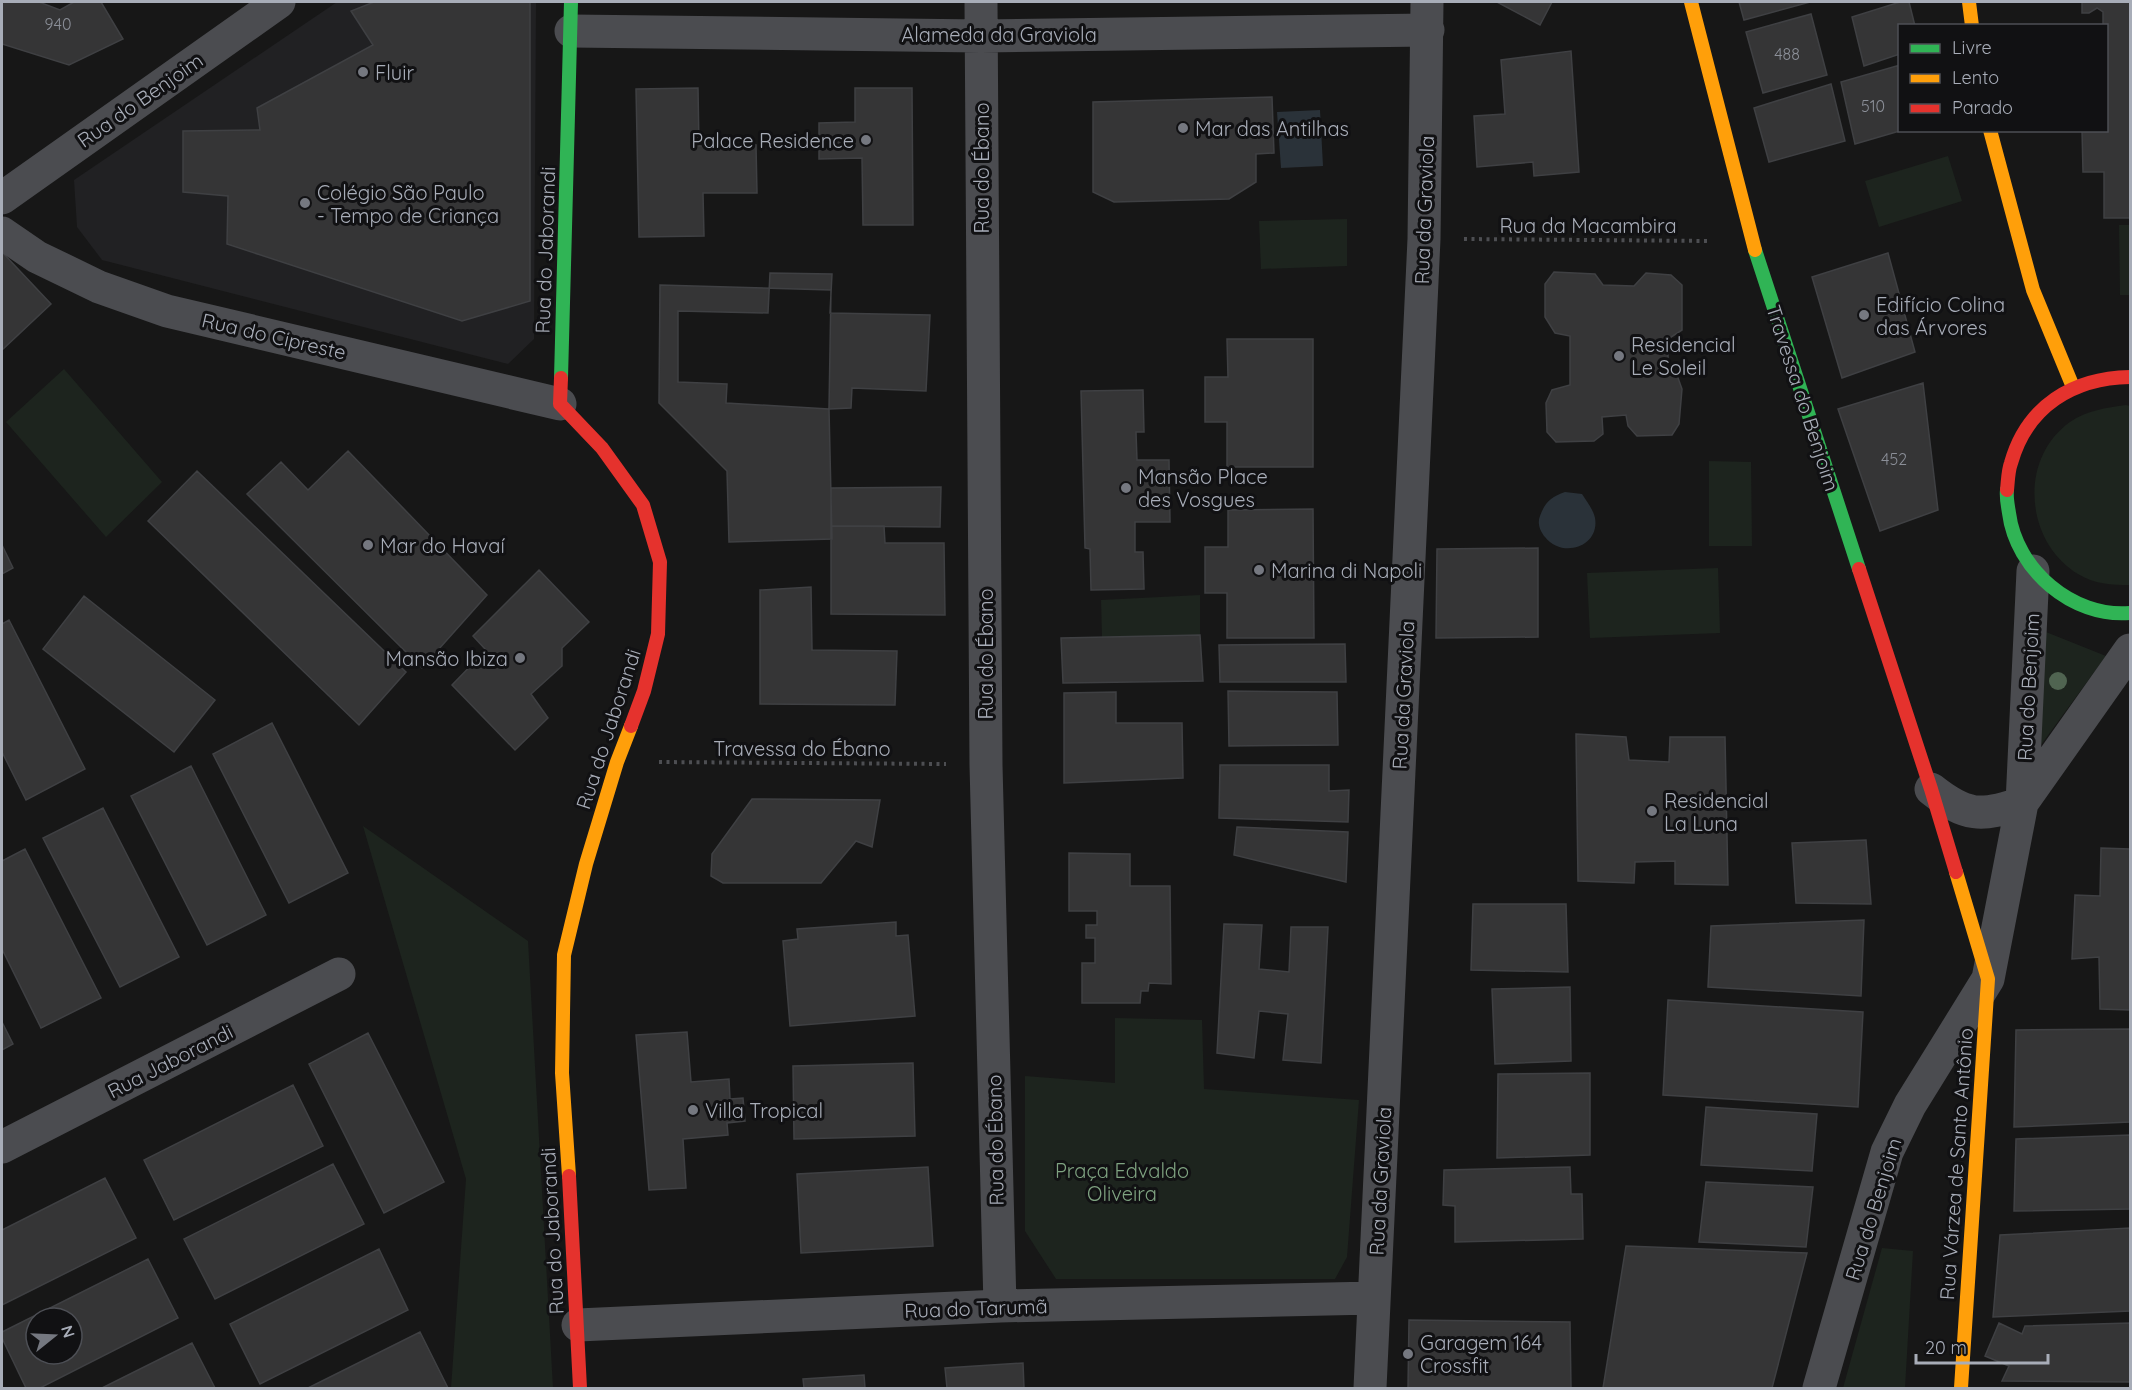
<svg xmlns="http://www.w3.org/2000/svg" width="2132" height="1390" viewBox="0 0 2132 1390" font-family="Quicksand,sans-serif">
<rect width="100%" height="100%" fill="#171717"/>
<path fill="#212123" d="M 337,2 L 536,2 L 534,339 L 508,364 L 102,260 L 77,227 L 74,180 Z"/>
<path fill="#1d241e" d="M 1948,156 L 1962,201 L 1879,227 L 1865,181 Z
M 1347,219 L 1347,266 L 1261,269 L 1259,221 Z
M 2119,225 L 2130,225 L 2130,295 L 2120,295 Z
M 64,369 L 162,482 L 106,537 L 6,422 Z
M 2126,405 L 2130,406 L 2130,585 C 2112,585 2094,584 2078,574 C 2025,542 2018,459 2070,422 C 2087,410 2106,408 2126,405 Z
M 1709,461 L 1751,462 L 1752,546 L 1709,546 Z
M 1718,568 L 1720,633 L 1590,638 L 1587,573 Z
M 1200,595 L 1200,635 L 1102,637 L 1101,600 Z
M 2041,630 L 2106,656 L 2035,753 Z
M 363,826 L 528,941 L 553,1388 L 451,1388 L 466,1179 Z
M 1115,1018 L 1202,1020 L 1204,1089 L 1359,1100 L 1347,1257 L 1335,1279 L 1056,1279 L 1025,1231 L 1025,1076 L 1115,1083 Z
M 1882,1248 L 1913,1251 L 1905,1388 L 1843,1388 Z"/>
<path fill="#2a3239" d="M 1320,110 L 1323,166 L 1281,168 L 1277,112 Z
M 1565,492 L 1582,494 C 1587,502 1593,509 1595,518 C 1600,547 1562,559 1545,537 C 1540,531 1537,523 1540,516 C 1545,502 1551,497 1565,492 Z"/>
<path fill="#353536" stroke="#3f4043" stroke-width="1.5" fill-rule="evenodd" d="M 2,2 L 39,2 L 60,10 L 74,2 L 101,2 L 123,39 L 69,65 L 2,44 Z
M 374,2 L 530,2 L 530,301 L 462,321 L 227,244 L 228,196 L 183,192 L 183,131 L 260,130 L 257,108 L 373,45 L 351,11 Z
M 1497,2 L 1552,2 L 1540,25 Z
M 1739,2 L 1810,2 L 1744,20 Z
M 1900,2 L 1909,2 L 1915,26 L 1900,26 L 1900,54 L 1864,66 L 1852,17 Z
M 2082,2 L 2130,2 L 2130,218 L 2104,218 L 2104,172 L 2083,172 L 2082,130 L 2106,130 L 2106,26 L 2103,26 L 2103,12 L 2097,8 L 2089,13 L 2082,13 Z
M 1811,14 L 1827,75 L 1763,93 L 1746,32 Z
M 1571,51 L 1579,172 L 1534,176 L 1533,162 L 1477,167 L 1474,116 L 1505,114 L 1501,60 Z
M 1900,65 L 1900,130 L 1903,130 L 1855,144 L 1841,82 Z
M 1831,84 L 1845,141 L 1769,162 L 1754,108 Z
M 698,88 L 699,146 L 756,145 L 757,193 L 703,193 L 704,236 L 639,237 L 636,89 Z
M 855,88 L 912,88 L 913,225 L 863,225 L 862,158 L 819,159 L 819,123 L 855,122 Z
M 1272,97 L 1274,153 L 1256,154 L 1256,182 L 1229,199 L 1114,202 L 1093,192 L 1093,102 Z
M 2,252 L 51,304 L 2,350 Z
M 1888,253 L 1915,352 L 1842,378 L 1812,277 Z
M 1554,272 L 1595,274 L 1603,285 L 1634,286 L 1646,273 L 1671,275 L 1682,285 L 1682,330 L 1668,339 L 1668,372 L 1677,375 L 1682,389 L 1679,424 L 1672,435 L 1637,436 L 1628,426 L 1626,415 L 1602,417 L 1603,434 L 1594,441 L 1556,442 L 1547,432 L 1546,403 L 1552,390 L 1570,385 L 1570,336 L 1555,333 L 1545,317 L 1545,284 Z
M 770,273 L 832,274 L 830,313 L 930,315 L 926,391 L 852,388 L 851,408 L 829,409 L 726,403 L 727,384 L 678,382 L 678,311 L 768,313 Z
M 660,285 L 831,290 L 829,409 L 832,539 L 729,542 L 727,471 L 659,403 Z
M 1227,339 L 1313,339 L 1313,467 L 1227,467 L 1227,422 L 1205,422 L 1205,377 L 1228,377 Z
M 1923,383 L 1938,510 L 1880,531 L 1838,409 Z
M 1143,390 L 1144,432 L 1136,432 L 1137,460 L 1169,460 L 1170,522 L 1135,522 L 1135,552 L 1143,552 L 1144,589 L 1091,590 L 1090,549 L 1085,548 L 1081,391 Z
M 348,451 L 487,595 L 422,668 L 247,494 L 281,462 L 308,490 Z
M 197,471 L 406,672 L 359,725 L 148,521 Z
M 941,487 L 940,527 L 831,526 L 831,488 Z
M 1313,509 L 1314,638 L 1227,638 L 1227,593 L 1205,593 L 1205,547 L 1228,547 L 1228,510 Z
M 831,526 L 884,526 L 885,543 L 944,543 L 945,615 L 831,614 Z
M 2,545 L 13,568 L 2,574 Z
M 1538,548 L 1538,637 L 1436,638 L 1437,549 Z
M 539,570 L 589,622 L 562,648 L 562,666 L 531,694 L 548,718 L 515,750 L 452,685 L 486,650 L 473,636 Z
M 811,587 L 812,650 L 897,651 L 895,705 L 760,704 L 760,590 Z
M 84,596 L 215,700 L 174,752 L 43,649 Z
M 9,620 L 85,769 L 26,800 L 2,752 L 2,624 Z
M 1200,635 L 1203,681 L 1063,683 L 1061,638 Z
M 1345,644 L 1346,682 L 1220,682 L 1219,645 Z
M 1228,691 L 1337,692 L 1338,745 L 1229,746 Z
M 1116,692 L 1116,723 L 1182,723 L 1183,778 L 1064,783 L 1064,693 Z
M 272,723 L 348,873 L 289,903 L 213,754 Z
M 1576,734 L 1626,737 L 1629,760 L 1669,762 L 1670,737 L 1725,737 L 1728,885 L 1675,884 L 1675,861 L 1635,862 L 1634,883 L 1578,881 Z
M 1220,765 L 1329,765 L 1329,791 L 1349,790 L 1348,822 L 1219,818 Z
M 191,766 L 266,915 L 207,945 L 131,796 Z
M 752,799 L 880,800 L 872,847 L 856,841 L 821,883 L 723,883 L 711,876 L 712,854 Z
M 103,808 L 179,957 L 120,987 L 43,838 Z
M 1237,827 L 1348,832 L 1346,882 L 1234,855 Z
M 1866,840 L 1871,904 L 1796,903 L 1792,843 Z
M 2101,848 L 2130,849 L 2130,1010 L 2100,1009 L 2099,957 L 2072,959 L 2075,895 L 2100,896 Z
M 25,849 L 101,998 L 41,1028 L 2,949 L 2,861 Z
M 1069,853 L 1130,854 L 1130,886 L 1170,886 L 1171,984 L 1149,983 L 1148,991 L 1141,991 L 1140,1003 L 1082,1003 L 1082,963 L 1095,963 L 1095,938 L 1086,938 L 1086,925 L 1097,925 L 1097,911 L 1069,911 Z
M 1473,904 L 1566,904 L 1568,972 L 1471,970 Z
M 1864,920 L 1861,996 L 1708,987 L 1711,926 Z
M 896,922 L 896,936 L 908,935 L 915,1016 L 790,1026 L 783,941 L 798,939 L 797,929 Z
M 1224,924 L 1262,925 L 1259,969 L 1289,972 L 1291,927 L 1328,927 L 1321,1063 L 1283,1060 L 1288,1014 L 1259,1011 L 1254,1058 L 1217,1053 Z
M 1570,987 L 1571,1061 L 1495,1064 L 1492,989 Z
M 1668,1000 L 1863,1012 L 1858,1107 L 1663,1095 Z
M 2,1022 L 13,1044 L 2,1050 Z
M 2130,1029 L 2130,1122 L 2014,1127 L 2016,1030 Z
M 687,1032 L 691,1082 L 729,1079 L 730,1099 L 743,1098 L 745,1121 L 727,1123 L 728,1135 L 683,1139 L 686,1188 L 649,1190 L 636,1035 Z
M 368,1033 L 444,1182 L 384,1213 L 309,1064 Z
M 913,1063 L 915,1136 L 794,1139 L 793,1066 Z
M 1590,1073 L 1590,1155 L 1497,1158 L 1498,1074 Z
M 293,1085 L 323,1146 L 174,1220 L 144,1160 Z
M 1706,1107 L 1817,1114 L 1812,1171 L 1701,1165 Z
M 2130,1135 L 2130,1209 L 2014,1211 L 2016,1139 Z
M 333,1164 L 364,1224 L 215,1299 L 184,1239 Z
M 928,1167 L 933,1246 L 801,1253 L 797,1174 Z
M 1570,1167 L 1571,1194 L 1582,1194 L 1583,1239 L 1455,1242 L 1455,1206 L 1443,1205 L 1444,1170 Z
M 105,1178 L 136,1238 L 2,1305 L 2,1230 Z
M 1706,1182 L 1813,1187 L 1806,1247 L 1699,1242 Z
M 2130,1228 L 2130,1311 L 1993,1317 L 2000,1235 Z
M 1626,1246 L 1807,1253 L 1772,1388 L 1603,1388 Z
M 379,1249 L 408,1310 L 260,1384 L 230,1324 Z
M 148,1259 L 178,1318 L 40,1388 L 26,1388 L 2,1338 L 2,1332 ZM 36,1318 L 72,1318 L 72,1354 L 36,1354 Z
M 1409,1320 L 1570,1322 L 1571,1388 L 1408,1388 Z
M 1999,1323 L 2022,1334 L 2025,1326 L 2130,1323 L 2130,1382 L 2002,1381 L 2009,1366 L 1985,1356 Z
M 420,1332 L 448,1388 L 308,1388 Z
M 192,1343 L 215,1388 L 102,1388 Z
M 1023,1363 L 1024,1388 L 947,1388 L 945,1368 Z
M 864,1375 L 865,1388 L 804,1388 L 803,1379 Z"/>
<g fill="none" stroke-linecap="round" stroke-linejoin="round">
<path stroke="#4d4e52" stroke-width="4" stroke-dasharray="3 4.5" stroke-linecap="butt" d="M 1464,239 L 1711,241
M 659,762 L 946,764"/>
<path stroke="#4b4c50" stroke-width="33" d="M 981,2 L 986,765 L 1000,1306
M 571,31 L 981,36 L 1428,30
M 2,198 L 279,2
M 2,233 L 37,257 L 99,287 L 167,311 L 560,404
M 1931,789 C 1966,817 1981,817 2022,803
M 2022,803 L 2130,650
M 2,1147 L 339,974
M 578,1325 L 1000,1306 L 1374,1298
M 1370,1388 L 1424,239 L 1427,2
M 1819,1388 L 1887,1152 L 1910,1105 L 1988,979 L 2022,803 L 2033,571"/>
<path stroke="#30b455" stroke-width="14" d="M 1755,250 L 1859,569
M 561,378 L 571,2
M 2007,490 C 2006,498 2008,506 2009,513 C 2016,569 2072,618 2130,613"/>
<path stroke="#ff9f0a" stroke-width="14" d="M 1691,2 L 1755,250
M 1969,2 L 1972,26
M 1990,130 L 2033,290 L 2073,387
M 1956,872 L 1988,979 L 1961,1388
M 569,1176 L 562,1073 L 564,955 L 586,864 L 617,762 L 631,726"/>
<path stroke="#e5322d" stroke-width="14" d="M 561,378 L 560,404 L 602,448 L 643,505 L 660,562 L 658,634 L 644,691 L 631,726
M 2007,490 C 2008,481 2008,471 2011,463 C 2027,406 2073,378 2130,377
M 1859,569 L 1931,789 L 1956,872
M 569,1176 L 580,1388"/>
</g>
<circle fill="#506451" cx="2058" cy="681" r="9"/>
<g fill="#757880" stroke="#111113" stroke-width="2">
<circle cx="363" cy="72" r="6"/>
<circle cx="1183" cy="128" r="6"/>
<circle cx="866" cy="140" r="6"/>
<circle cx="305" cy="203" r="6"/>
<circle cx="1864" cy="315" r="6"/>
<circle cx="1619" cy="356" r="6"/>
<circle cx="1126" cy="488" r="6"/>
<circle cx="368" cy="545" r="6"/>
<circle cx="1259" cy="570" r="6"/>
<circle cx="520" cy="658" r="6"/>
<circle cx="1652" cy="811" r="6"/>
<circle cx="693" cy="1110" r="6"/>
<circle cx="1408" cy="1354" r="6"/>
</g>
<g text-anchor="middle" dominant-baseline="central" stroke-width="6" stroke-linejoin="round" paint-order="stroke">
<g font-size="16" fill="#8b8f98">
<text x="58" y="24">940</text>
<text x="1787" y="54">488</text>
<text x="1873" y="106">510</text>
<text x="1894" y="459">452</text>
</g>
<g font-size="20" fill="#a8adb8" stroke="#111113">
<text x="999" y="34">Alameda da Graviola</text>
<text transform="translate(140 100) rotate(-35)">Rua do Benjoim</text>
<text transform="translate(981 168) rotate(-90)">Rua do Ébano</text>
<text transform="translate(1424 210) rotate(-88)">Rua da Graviola</text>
<text x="1588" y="225">Rua da Macambira</text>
<text transform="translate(545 250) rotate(-88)">Rua do Jaborandi</text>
<text transform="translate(274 336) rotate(13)">Rua do Cipreste</text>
<text transform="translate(1803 398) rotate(72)">Travessa do Benjoim</text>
<text transform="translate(985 654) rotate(-90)">Rua do Ébano</text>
<text transform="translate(2028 687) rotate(-87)">Rua do Benjoim</text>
<text transform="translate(1403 695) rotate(-87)">Rua da Graviola</text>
<text transform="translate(608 729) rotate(-72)">Rua do Jaborandi</text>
<text x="802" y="748">Travessa do Ébano</text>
<text transform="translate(170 1061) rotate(-27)">Rua Jaborandi</text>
<text transform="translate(995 1140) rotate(-91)">Rua do Ébano</text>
<text transform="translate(1956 1164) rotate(-86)">Rua Várzea de Santo Antônio</text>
<text transform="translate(1380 1181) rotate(-87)">Rua da Graviola</text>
<text transform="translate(1873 1209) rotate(-73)">Rua do Benjoim</text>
<text transform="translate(552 1231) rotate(-93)">Rua do Jaborandi</text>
<text transform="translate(976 1308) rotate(-2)">Rua do Tarumã</text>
</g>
<g font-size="20" fill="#a8adb8" stroke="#111113" text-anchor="start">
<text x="375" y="72">Fluir</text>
<text x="1195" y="128">Mar das Antilhas</text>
<text x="854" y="140" text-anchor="end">Palace Residence</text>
<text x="317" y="192">Colégio São Paulo<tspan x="317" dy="23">- Tempo de Criança</tspan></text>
<text x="1876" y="304">Edifício Colina<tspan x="1876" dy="23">das Árvores</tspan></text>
<text x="1631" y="344">Residencial<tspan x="1631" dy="23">Le Soleil</tspan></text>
<text x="1138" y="476">Mansão Place<tspan x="1138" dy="23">des Vosgues</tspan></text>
<text x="380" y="545">Mar do Havaí</text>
<text x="1271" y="570">Marina di Napoli</text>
<text x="508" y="658" text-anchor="end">Mansão Ibiza</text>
<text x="1664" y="800">Residencial<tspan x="1664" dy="23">La Luna</tspan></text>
<text x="705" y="1110">Villa Tropical</text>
<text x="1420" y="1342">Garagem 164<tspan x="1420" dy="23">Crossfit</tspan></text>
</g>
<g font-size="20" fill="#7fa381" stroke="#111113">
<text x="1122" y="1170">Praça Edvaldo<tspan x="1122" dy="23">Oliveira</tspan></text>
</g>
</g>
<rect width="2132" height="1390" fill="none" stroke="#a8adb8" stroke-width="6"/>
<rect x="1898" y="24" width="210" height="108" fill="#111113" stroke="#4d4f55" stroke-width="1.5"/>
<rect x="1910" y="44" width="30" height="9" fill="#30b455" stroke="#4d4f55" stroke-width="1.5"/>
<text x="1952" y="54" font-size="18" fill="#a8adb8">Livre</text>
<rect x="1910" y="74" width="30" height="9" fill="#ff9f0a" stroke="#4d4f55" stroke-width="1.5"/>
<text x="1952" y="84" font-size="18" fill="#a8adb8">Lento</text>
<rect x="1910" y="104" width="30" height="9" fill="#e5322d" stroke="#4d4f55" stroke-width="1.5"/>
<text x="1952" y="114" font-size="18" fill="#a8adb8">Parado</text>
<g transform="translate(54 1336) rotate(72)"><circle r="28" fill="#111113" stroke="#4d4f55" stroke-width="1.5"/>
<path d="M0-4.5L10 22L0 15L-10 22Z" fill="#757880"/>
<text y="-9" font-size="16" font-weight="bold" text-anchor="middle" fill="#a8adb8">N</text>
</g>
<path d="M1916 1354v9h132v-9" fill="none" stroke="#a8adb8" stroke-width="3"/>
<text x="1925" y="1354" font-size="18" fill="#a8adb8" stroke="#111113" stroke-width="4.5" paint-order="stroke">20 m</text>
</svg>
